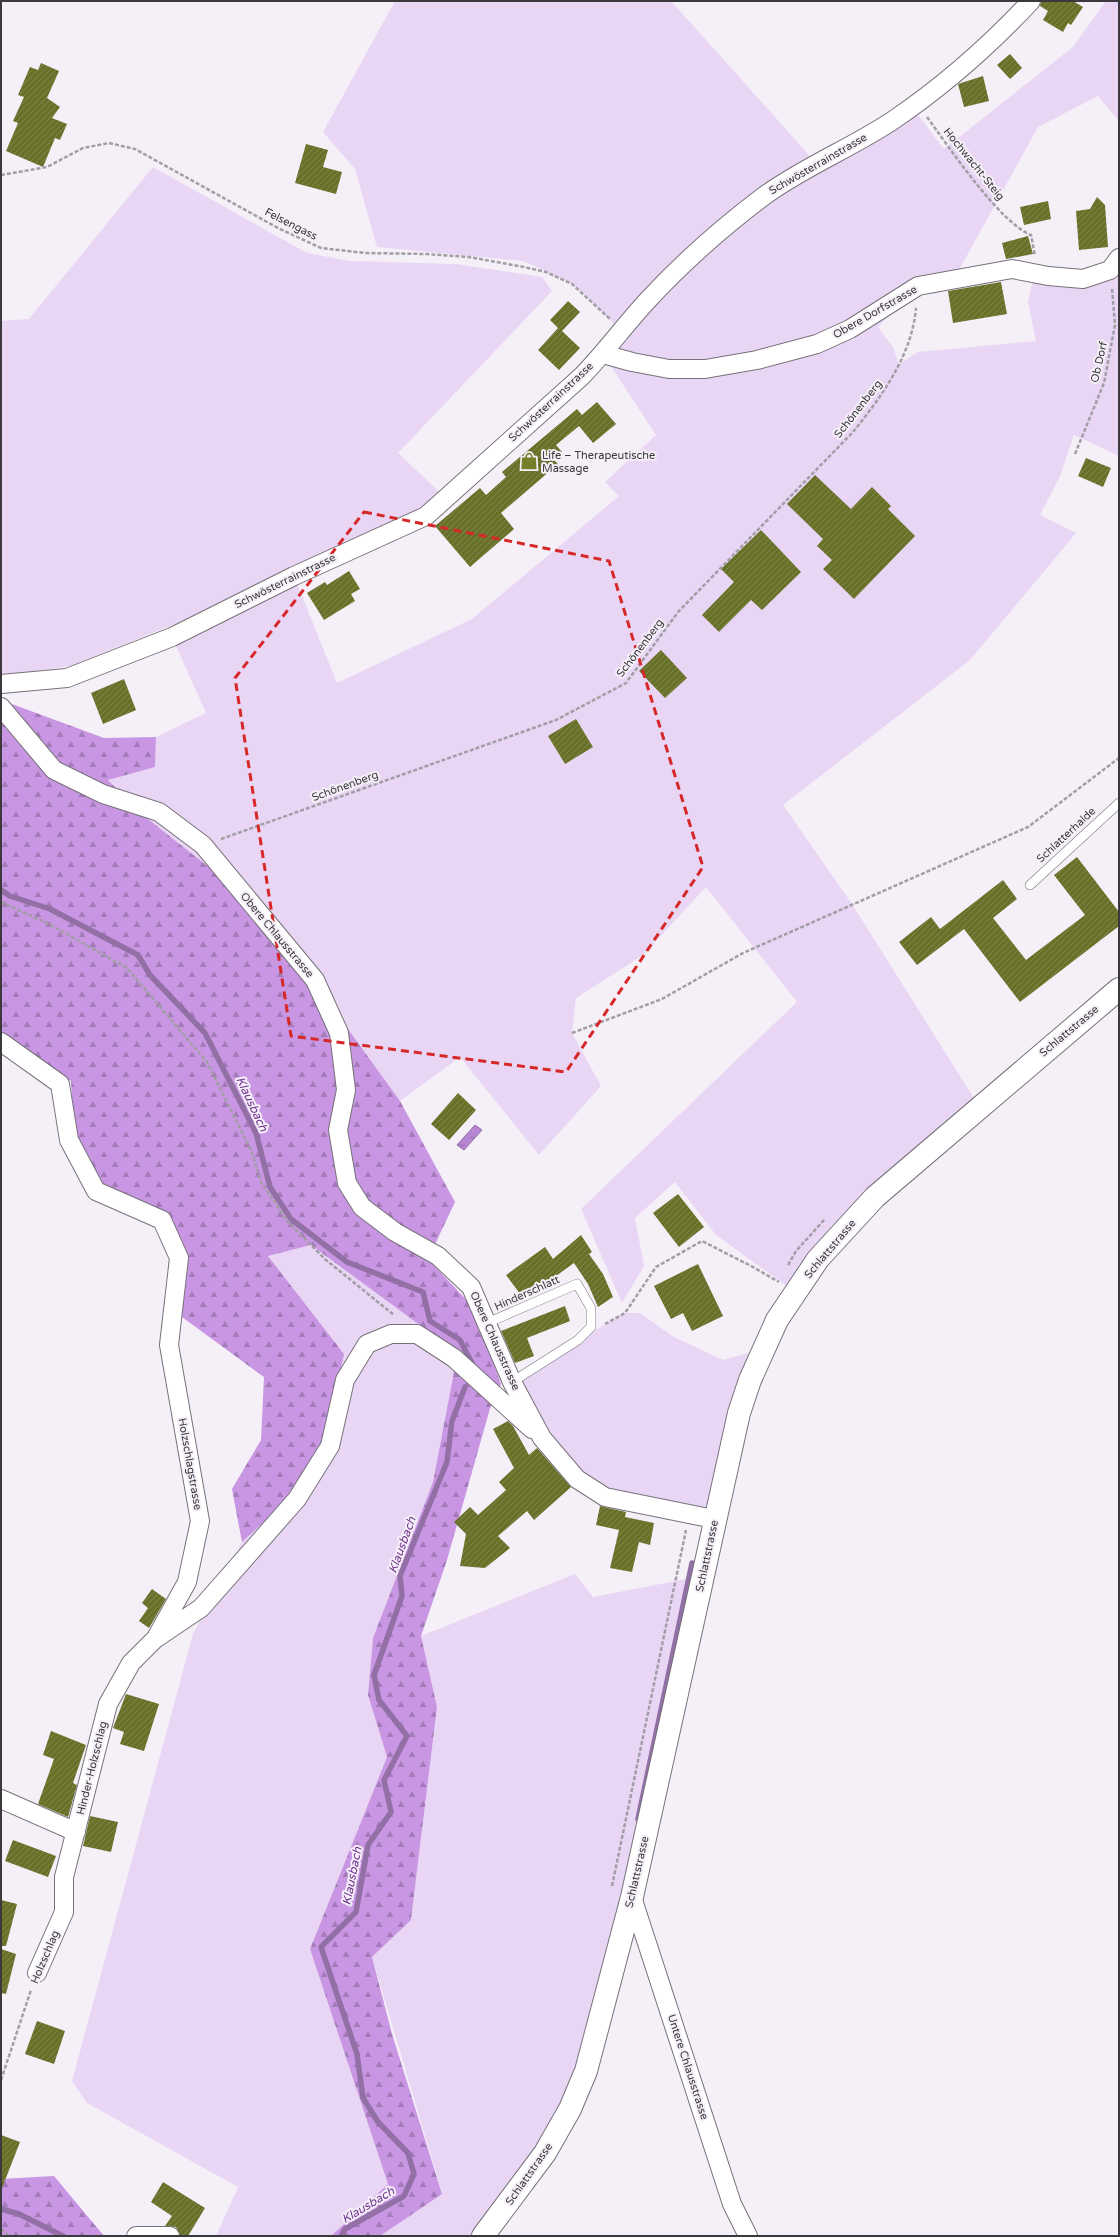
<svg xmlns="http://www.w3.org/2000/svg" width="1120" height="2237" viewBox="0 0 1120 2237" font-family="'Varela Round',sans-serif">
<defs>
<pattern id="forest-firs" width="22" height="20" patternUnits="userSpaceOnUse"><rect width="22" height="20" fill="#c896e3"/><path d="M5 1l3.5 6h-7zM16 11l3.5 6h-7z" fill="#a47bb9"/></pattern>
<pattern id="water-ripples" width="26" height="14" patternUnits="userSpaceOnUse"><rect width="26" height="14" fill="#b786d2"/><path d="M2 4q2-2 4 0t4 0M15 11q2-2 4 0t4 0" fill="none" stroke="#966fac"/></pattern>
<pattern id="building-hatch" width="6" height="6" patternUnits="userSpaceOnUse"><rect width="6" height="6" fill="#697128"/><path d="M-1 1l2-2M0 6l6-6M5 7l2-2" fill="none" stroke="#80864f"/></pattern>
</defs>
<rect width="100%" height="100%" fill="#f5eff8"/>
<path fill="#e9d6f4" d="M 395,1 L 671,1 L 817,164 L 912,107 L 944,149 L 1073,47 L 1106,1 L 1119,1 L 1119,121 L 1098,96 L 1038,127 L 954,279 L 918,286 L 878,327 L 893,347 L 899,364 L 918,352 L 1036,341 L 1028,302 L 1034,273 L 1083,279 L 1119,258 L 1119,456 L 1074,435 L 1060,476 L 1040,515 L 1076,533 L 970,660 L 783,805 L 852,904 L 980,1108 L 795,1292 L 716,1235 L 675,1182 L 635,1218 L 644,1266 L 622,1303 L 581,1209 L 797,1002 L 706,887 L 643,955 L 576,998 L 572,1033 L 601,1086 L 539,1155 L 460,1057 L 400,1101 L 348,1029 L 215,872 L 148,819 L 108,779 L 155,767 L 156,737 L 206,713 L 172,637 L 287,579 L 70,666 L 1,676 L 1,321 L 29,319 L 153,167 L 307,253 L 350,261 L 456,264 L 542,277 L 552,291 L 398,453 L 446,498 L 294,576 L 337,683 L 472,619 L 619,496 L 605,482 L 656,435 L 603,354 L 621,331 L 579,289 L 565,280 L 523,261 L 377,247 L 355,169 L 323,132 Z
M 311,1245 L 455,1351 L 453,1377 L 433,1482 L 373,1638 L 368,1695 L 387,1757 L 310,1949 L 388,2184 L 331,2236 L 216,2236 L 238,2187 L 87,2103 L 72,2081 L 193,1634 L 242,1542 L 291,1497 L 344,1354 L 268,1256 Z
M 625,1313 L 640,1313 L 674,1337 L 723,1360 L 763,1349 L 714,1519 L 692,1514 L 577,1479 L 512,1382 L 578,1340 Z
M 575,1574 L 593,1597 L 702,1576 L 586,2071 L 486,2236 L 380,2236 L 442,2193 L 372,1957 L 411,1920 L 437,1707 L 421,1636 Z"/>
<path fill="url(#forest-firs)" d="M 1,700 L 104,738 L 156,737 L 155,767 L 108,780 L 148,819 L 215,872 L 348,1029 L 400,1101 L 455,1202 L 428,1259 L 473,1307 L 501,1384 L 491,1405 L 447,1560 L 421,1636 L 437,1707 L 411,1920 L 372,1957 L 392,2034 L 442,2194 L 380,2236 L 331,2236 L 388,2184 L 310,1949 L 387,1757 L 368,1695 L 373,1638 L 433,1482 L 453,1377 L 455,1351 L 311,1245 L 268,1256 L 344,1354 L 325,1439 L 291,1497 L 242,1542 L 232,1489 L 261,1440 L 264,1377 L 182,1317 L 186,1261 L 166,1216 L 98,1184 L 74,1139 L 71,1081 L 1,1033 Z
M 54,2176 L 104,2236 L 1,2236 L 1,2179 Z"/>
<path fill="url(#water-ripples)" stroke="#926fa5" d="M 475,1125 L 482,1130 L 464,1150 L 457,1145 Z"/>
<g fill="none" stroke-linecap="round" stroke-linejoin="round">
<path stroke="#926fa5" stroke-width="5.5" d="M 1,890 L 10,896 L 50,909 L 138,955 L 150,975 L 205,1033 L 256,1133 L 270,1187 L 291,1219 L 347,1262 L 423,1292 L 430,1321 L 460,1340 L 472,1363
M 638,1819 L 692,1563
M 1,2209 L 19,2214 L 63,2236
M 341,2236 L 345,2229 L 404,2196 L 414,2174 L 408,2153 L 378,2122 L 363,2098 L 357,2054 L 321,1947 L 356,1912 L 368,1845 L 391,1812 L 384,1780 L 407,1736 L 379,1700 L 374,1675 L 402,1596 L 400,1576 L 447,1462 L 452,1421 L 465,1387"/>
</g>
<path fill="url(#building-hatch)" d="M 1041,1 L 1073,1 L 1083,7 L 1071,25 L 1068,23 L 1063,32 L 1043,20 L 1048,11 L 1040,6 Z
M 1010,54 L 1022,68 L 1010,79 L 997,65 Z
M 41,63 L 59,71 L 47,98 L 60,107 L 52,118 L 67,124 L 60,140 L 55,138 L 43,167 L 6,151 L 18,123 L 13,121 L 24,97 L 18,95 L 30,67 L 38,70 Z
M 983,76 L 989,101 L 964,107 L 958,84 Z
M 306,144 L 328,150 L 323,167 L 342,172 L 336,194 L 295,183 Z
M 1097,197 L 1105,205 L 1108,247 L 1079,250 L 1076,211 L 1090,209 Z
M 1048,201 L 1051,219 L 1024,225 L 1020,207 Z
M 1028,236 L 1033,254 L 1006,259 L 1002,243 Z
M 1001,282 L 1007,314 L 953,323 L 948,291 Z
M 568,301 L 580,312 L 562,331 L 580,348 L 559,370 L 538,350 L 558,328 L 550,320 Z
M 597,402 L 616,424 L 593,443 L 579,426 L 556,445 L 562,452 L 553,459 L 558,464 L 501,513 L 514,529 L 470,567 L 435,526 L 480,488 L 486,495 L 506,477 L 502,472 L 577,409 L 582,415 Z
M 1086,458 L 1111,468 L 1103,487 L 1078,476 Z
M 815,475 L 851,509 L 872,487 L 891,506 L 888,509 L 915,536 L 854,599 L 823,569 L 832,560 L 817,546 L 823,539 L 787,504 Z
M 761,530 L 801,572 L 762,610 L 751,600 L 719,632 L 702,615 L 734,582 L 721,569 Z
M 349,571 L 360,589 L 351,594 L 355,601 L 324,620 L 307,593 L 325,582 L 327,585 Z
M 661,650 L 687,678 L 665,698 L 639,671 Z
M 124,679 L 136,710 L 103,724 L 91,693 Z
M 576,719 L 593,747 L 565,764 L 548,736 Z
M 1077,857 L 1119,912 L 1119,926 L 1020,1002 L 964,929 L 917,965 L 899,942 L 931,917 L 940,929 L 1003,880 L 1017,899 L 993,918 L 1026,960 L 1085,915 L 1054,875 Z
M 458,1093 L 476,1110 L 449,1140 L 431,1124 Z
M 678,1194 L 704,1227 L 679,1247 L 653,1213 Z
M 581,1235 L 592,1252 L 589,1254 L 603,1274 L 613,1297 L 598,1307 L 588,1284 L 574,1263 L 524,1299 L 506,1275 L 545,1247 L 553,1259 Z
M 698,1264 L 723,1316 L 692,1331 L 683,1313 L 671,1319 L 654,1286 Z
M 565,1306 L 570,1321 L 527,1338 L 534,1356 L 515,1363 L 501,1331 Z
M 508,1421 L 513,1426 L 529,1455 L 537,1448 L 571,1487 L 534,1520 L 527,1511 L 498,1536 L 510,1548 L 485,1568 L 460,1566 L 466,1534 L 454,1522 L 470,1507 L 478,1515 L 506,1490 L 499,1482 L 514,1468 L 493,1429 Z
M 600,1506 L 626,1512 L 625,1517 L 654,1523 L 650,1545 L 639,1542 L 632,1572 L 610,1568 L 619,1530 L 596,1525 Z
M 152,1589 L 166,1599 L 149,1628 L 139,1621 L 148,1608 L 142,1603 Z
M 126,1694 L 159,1704 L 144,1751 L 120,1744 L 124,1732 L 113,1728 Z
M 51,1731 L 86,1745 L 73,1783 L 77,1785 L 68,1817 L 38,1804 L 54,1759 L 43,1755 Z
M 90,1816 L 118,1822 L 111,1852 L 83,1846 Z
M 13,1840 L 56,1856 L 48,1877 L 5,1861 Z
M 1,1900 L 17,1904 L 6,1946 L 1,1946 Z
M 1,1949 L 16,1954 L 6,1994 L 1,1993 Z
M 37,2021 L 65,2031 L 54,2064 L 25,2054 Z
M 1,2135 L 20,2142 L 2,2188 L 1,2188 Z
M 163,2182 L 205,2208 L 188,2236 L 180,2236 L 176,2227 L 165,2226 L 172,2216 L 151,2202 Z"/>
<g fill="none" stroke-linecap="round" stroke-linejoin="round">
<g stroke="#77727a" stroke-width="10">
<path id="service" d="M 1030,885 L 1119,803
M 487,1323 L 577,1284 L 591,1308 L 591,1327 L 578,1340 L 512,1382"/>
</g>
<g stroke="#77727a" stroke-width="20">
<path id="minor" d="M 603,354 L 632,362 L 669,369 L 705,369 L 757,360 L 817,344 L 850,329 L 918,286 L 1012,269 L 1048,276 L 1083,279 L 1110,270 L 1119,258
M 1,684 L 67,678 L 172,637 L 294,576 L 426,516 L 582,376 C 605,352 625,325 647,301 C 682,263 723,227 764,196 C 804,167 851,148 892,121 C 942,87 990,45 1031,1
M 1,707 L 54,770 L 103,794 L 159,812 L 203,845 L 315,980 L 339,1033 L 346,1090 L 338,1130 L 347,1183 L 362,1207 L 395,1232 L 438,1256 L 471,1287 L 512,1382 L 542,1438 L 577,1479 L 605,1497 L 714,1519
M 1,1042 L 60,1084 L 69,1140 L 96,1191 L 162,1220 L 179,1258 L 169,1345 L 200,1521 L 187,1582 L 157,1636
M 1,1799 L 76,1832
M 632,1897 L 732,2204 L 748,2236
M 37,1973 L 64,1912 L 64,1877 L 108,1704 L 131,1663 L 155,1639 L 201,1608 L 297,1499 L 330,1446 L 345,1380 L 367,1344 L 391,1334 L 417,1334 L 454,1358 L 532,1429
M 136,2236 L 170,2236"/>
</g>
<g stroke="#77727a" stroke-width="24">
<path id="tertiary" d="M 483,2236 L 545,2153 L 570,2109 L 586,2071 L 632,1897 L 739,1413 L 750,1380 L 777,1320 L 818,1259 L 875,1197 L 1119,989"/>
</g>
<path stroke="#a29ea5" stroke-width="2.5" stroke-dasharray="4 2" stroke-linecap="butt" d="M 927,117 C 949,147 999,222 1031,235 L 1035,256
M 1,175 L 47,167 L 83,148 L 109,143 L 135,149 L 278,228 L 321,248 L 365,253 L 426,254 L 469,257 L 524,267 L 546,272 L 572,284 L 610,319
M 1075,454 L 1104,383 L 1115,325 L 1112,288
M 221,839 L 556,720 L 626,683 L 678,612 L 853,432 C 882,396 912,355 916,308
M 1,902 L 49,924 L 127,968 L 207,1062 L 251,1150 L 261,1182 L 288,1222 L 326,1260 L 394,1315
M 572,1033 L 662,999 L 743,953 L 1028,827 L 1119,758
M 788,1265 L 796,1251 L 825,1219
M 605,1324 L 625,1313 L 656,1267 L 702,1241 L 753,1267 L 779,1282
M 612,1886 L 686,1530
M 1,2080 L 31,1990
M 1,2229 L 9,2236"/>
<use href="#service" stroke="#fff" stroke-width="9"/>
<use href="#minor" stroke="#fff" stroke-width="18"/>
<use href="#tertiary" stroke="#fff" stroke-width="22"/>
</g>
<path fill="none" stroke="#d62828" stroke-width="3" stroke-dasharray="8 5" stroke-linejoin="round" d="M 364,512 L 609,561 L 703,867 L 566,1072 L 291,1036 L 235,678 Z"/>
<defs>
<g id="shop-bare" transform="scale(1.38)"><path d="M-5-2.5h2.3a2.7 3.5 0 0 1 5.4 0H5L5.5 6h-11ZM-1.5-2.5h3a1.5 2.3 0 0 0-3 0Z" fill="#757e29" stroke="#f5eff8" stroke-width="2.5" paint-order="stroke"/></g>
</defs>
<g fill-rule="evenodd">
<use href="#shop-bare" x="529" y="461"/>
</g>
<g text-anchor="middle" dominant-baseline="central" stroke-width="4" stroke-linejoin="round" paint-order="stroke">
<g font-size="11" fill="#3b393d" stroke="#f5eff8">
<text transform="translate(818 164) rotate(-30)">Schwösterrainstrasse</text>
<text transform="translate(974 164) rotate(51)">Hochwacht-Steig</text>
<text transform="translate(291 224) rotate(27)">Felsengass</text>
<text transform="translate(875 312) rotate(-30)">Obere Dorfstrasse</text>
<text transform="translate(1099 362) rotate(-77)">Ob Dorf</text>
<text transform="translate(551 402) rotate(-43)">Schwösterrainstrasse</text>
<text transform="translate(858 409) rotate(-52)">Schönenberg</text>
<text transform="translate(285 581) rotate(-26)">Schwösterrainstrasse</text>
<text transform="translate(640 648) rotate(-53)">Schönenberg</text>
<text transform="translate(345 786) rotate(-20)">Schönenberg</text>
<text transform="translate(1066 835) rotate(-43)">Schlatterhalde</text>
<text transform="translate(277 935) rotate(50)">Obere Chlausstrasse</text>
<text transform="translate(1069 1031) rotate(-40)">Schlattstrasse</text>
<text transform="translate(830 1249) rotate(-50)">Schlattstrasse</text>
<text transform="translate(527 1293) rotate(-24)">Hinderschlatt</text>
<text transform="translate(495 1341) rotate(66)">Obere Chlausstrasse</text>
<text transform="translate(190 1464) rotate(80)">Holzschlagstrasse</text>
<text transform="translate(707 1556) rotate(-78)">Schlattstrasse</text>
<text transform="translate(92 1768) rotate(-76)">Hinder-Holzschlag</text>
<text transform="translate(637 1872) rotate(-77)">Schlattstrasse</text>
<text transform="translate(45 1957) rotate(-67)">Holzschlag</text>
<text transform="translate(688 2067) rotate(72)">Untere Chlausstrasse</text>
<text transform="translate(529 2174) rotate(-55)">Schlattstrasse</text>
</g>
<g font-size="11" fill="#3b393d" stroke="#f5eff8" text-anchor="start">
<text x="542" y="455">Life – Therapeutische<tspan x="542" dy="13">Massage</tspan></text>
</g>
<g font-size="12" font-style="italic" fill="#733691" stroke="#f5eff8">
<text transform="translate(252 1104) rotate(65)">Klausbach</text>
<text transform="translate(402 1545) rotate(-70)">Klausbach</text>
<text transform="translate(352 1876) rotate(-79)">Klausbach</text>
<text transform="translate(368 2205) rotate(-31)">Klausbach</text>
</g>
</g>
<rect width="1120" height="2237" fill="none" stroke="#3b393d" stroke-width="4"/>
</svg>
